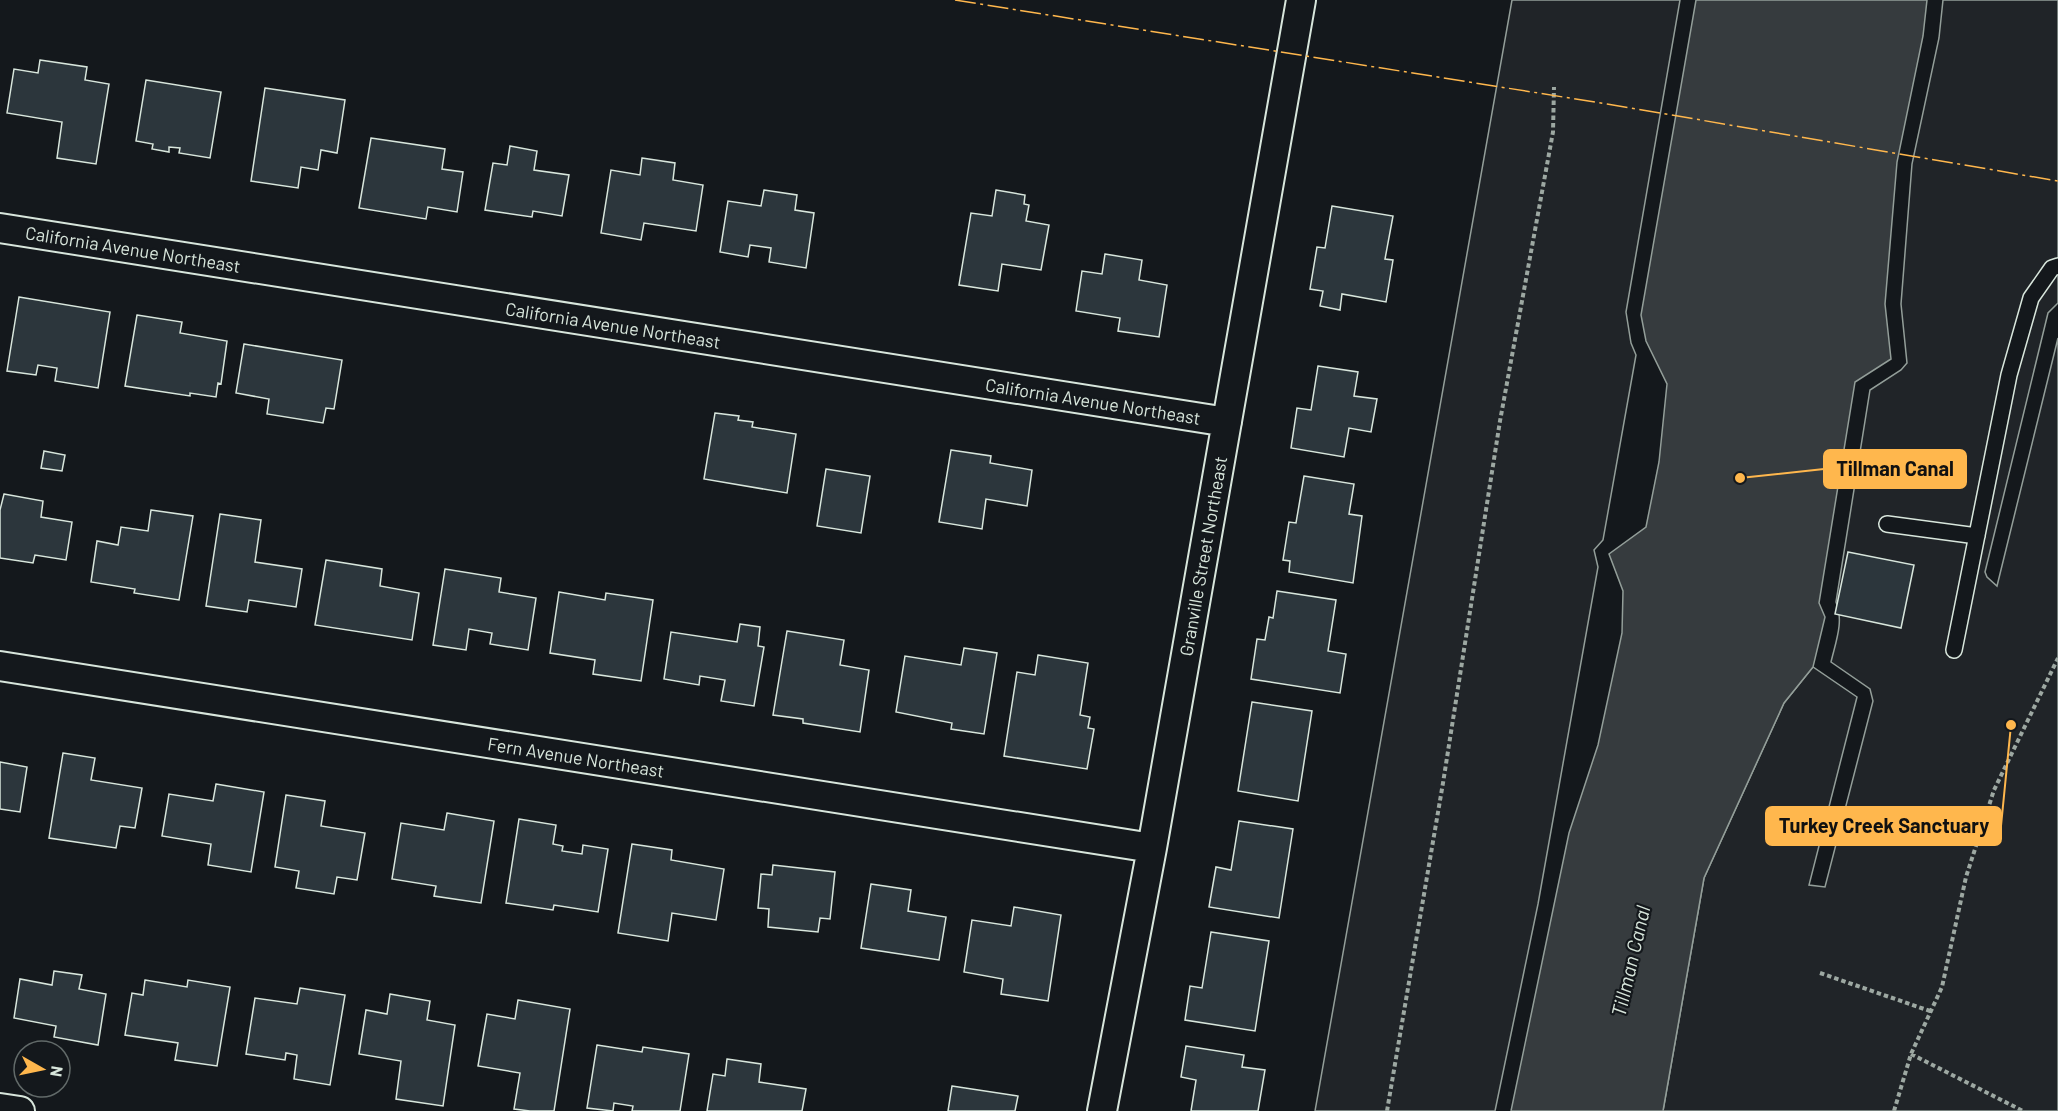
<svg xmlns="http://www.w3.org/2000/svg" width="2058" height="1111" viewBox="0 0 2058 1111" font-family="Barlow,sans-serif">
<rect width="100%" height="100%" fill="#14181c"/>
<path fill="#202428" stroke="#939e99" stroke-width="1.5" d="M 1512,0 L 1680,0 L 1626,312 L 1631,343 L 1636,355 L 1603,540 L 1594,550 L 1598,567 L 1538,904 L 1495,1111 L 1315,1111 Z
M 1943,0 L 2058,0 L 2058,303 L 2048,313 L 1985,572 L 1987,577 L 1997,586 L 2058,338 L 2058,1111 L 1663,1111 L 1704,878 L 1784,703 L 1813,667 L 1857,697 L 1809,885 L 1825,887 L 1873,701 L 1870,689 L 1831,662 C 1836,641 1844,621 1836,602 L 1870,390 L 1901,370 L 1907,363 L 1901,304 L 1912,164 L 1939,38 Z"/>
<path fill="#363b3e" stroke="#939e99" stroke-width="1.5" d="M 1696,0 L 1927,0 L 1923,36 L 1897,162 L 1885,304 L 1891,359 L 1855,382 L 1819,603 L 1825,617 L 1813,667 L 1784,703 L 1704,878 L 1663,1111 L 1511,1111 L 1569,833 L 1598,745 L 1622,633 L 1623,591 L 1609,554 L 1646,527 L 1659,462 L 1667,384 L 1646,341 L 1641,315 Z"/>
<path fill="#2c363c" stroke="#d8e6dc" stroke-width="1.5" d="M 40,60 L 87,67 L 85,80 L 109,84 L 96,164 L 57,158 L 62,122 L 7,113 L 14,69 L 38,73 Z
M 146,80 L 221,92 L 210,158 L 179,153 L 180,148 L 169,147 L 169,152 L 152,149 L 153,144 L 136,141 Z
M 265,88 L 345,100 L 337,153 L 321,150 L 318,170 L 301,167 L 298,188 L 251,181 Z
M 371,138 L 445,149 L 442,169 L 463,172 L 457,212 L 428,207 L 426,219 L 359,208 Z
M 510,146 L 537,151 L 534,170 L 569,175 L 562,216 L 533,211 L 532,217 L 485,210 L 493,163 L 507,165 Z
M 642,158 L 675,163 L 673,180 L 703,185 L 696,231 L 644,223 L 641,240 L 601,233 L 611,170 L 640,175 Z
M 764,190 L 797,195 L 795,210 L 814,213 L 806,268 L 769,262 L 771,248 L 750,245 L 748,257 L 720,252 L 728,201 L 761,206 Z
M 996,190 L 1025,195 L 1024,204 L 1029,205 L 1026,221 L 1049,225 L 1041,270 L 1002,264 L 998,291 L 959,285 L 971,213 L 992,216 Z
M 1332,206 L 1393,216 L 1385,259 L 1393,260 L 1386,302 L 1342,294 L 1340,310 L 1320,306 L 1323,291 L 1310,289 L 1317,247 L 1325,248 Z
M 1105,254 L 1142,260 L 1139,280 L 1167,285 L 1159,337 L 1118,331 L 1120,318 L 1076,311 L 1082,271 L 1102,274 Z
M 19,297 L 110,312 L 98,388 L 55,381 L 57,368 L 38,365 L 36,375 L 7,371 Z
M 137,315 L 182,322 L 180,333 L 227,341 L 221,384 L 218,383 L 216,397 L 190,393 L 190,396 L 125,386 Z
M 244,344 L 342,360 L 334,409 L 326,408 L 323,423 L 267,414 L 269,399 L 236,393 Z
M 1318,366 L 1358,372 L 1354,396 L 1377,399 L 1371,432 L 1349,428 L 1344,457 L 1291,448 L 1297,408 L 1311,410 Z
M 715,413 L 739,416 L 738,420 L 753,422 L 752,427 L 796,434 L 787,493 L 704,479 Z
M 951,450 L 991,456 L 990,463 L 1032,470 L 1027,506 L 986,499 L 982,529 L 939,522 Z
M 44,451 L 65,455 L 62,471 L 41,468 Z
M 826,469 L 870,476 L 861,533 L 817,526 Z
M 1304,476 L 1354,484 L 1349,514 L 1362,516 L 1353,583 L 1289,572 L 1290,561 L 1283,560 L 1289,522 L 1296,523 Z
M 4,494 L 43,501 L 41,517 L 72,522 L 66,560 L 35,555 L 33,563 L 0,558 L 0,510 Z
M 151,510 L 193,516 L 179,600 L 134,593 L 135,589 L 91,582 L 97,541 L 118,545 L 121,527 L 148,531 Z
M 220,514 L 261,520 L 255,562 L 302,569 L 296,607 L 249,600 L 247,612 L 206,606 Z
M 1848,552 L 1914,565 L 1901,628 L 1835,614 Z
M 326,560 L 382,569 L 380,586 L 419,593 L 412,640 L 315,625 Z
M 445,569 L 501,578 L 499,592 L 536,598 L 528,650 L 490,644 L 492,633 L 469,629 L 466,650 L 433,645 Z
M 1277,591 L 1336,600 L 1328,651 L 1346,654 L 1340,693 L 1251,679 L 1257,639 L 1265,640 L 1269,617 L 1273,618 Z
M 559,592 L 605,600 L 606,593 L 653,600 L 641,681 L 593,674 L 595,660 L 550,653 Z
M 740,624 L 760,627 L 758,646 L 764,647 L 754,706 L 721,701 L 725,680 L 700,676 L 699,685 L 664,679 L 671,632 L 737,642 Z
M 787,631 L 844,640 L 840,665 L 869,670 L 860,732 L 803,723 L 803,719 L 773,715 Z
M 964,648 L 997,653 L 984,734 L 951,729 L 952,723 L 896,712 L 905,656 L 961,665 Z
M 1038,655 L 1088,663 L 1080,715 L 1090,717 L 1088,728 L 1094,729 L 1087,769 L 1004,756 L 1017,672 L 1035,675 Z
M 1252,702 L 1312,711 L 1298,801 L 1238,791 Z
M 63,753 L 95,758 L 91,780 L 142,788 L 135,828 L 120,826 L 116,848 L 49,838 Z
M 0,762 L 27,767 L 20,812 L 0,809 Z
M 216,784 L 264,792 L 251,872 L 208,865 L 211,844 L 162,836 L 169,794 L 213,801 Z
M 286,795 L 325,801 L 321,826 L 365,833 L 357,880 L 337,877 L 334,894 L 296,888 L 299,871 L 275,867 Z
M 447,813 L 494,821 L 481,903 L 434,896 L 436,886 L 392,879 L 401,823 L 444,830 Z
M 519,819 L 556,825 L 553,844 L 563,846 L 562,851 L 582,854 L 583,845 L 608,849 L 598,912 L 554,905 L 553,910 L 506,903 Z
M 1239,821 L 1293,829 L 1279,918 L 1209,907 L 1216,867 L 1231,870 Z
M 632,844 L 672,850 L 671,860 L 724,869 L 716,920 L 672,913 L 668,941 L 618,933 Z
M 773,865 L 835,872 L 830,919 L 820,918 L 818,932 L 768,927 L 769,909 L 758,908 L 761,874 L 772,875 Z
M 871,884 L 911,890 L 908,911 L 946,917 L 939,960 L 861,948 Z
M 1014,907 L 1061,915 L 1048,1001 L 1001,994 L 1003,979 L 964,972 L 972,920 L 1011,926 Z
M 1211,932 L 1269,941 L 1255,1031 L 1185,1020 L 1190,986 L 1202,988 Z
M 54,971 L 82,975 L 79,989 L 106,994 L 98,1045 L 54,1037 L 56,1026 L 14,1018 L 20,979 L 52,985 Z
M 145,980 L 187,987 L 188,980 L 230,987 L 217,1066 L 175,1060 L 178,1043 L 125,1035 L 132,993 L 143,995 Z
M 300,988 L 345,995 L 330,1085 L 294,1079 L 297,1055 L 286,1053 L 285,1060 L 246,1054 L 255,998 L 297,1004 Z
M 390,994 L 430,1001 L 427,1020 L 455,1025 L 443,1106 L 396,1099 L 401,1061 L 359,1054 L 366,1010 L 387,1014 Z
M 518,1000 L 570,1009 L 554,1111 L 530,1111 L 514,1109 L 520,1073 L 478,1066 L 487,1014 L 515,1019 Z
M 597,1045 L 642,1052 L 643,1047 L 689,1054 L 680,1111 L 632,1111 L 633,1106 L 614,1103 L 613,1111 L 587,1108 Z
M 1186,1046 L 1244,1055 L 1242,1067 L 1265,1070 L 1258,1111 L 1191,1111 L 1196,1080 L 1181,1077 Z
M 727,1059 L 761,1064 L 759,1082 L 806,1089 L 802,1111 L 707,1111 L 713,1074 L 725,1076 Z
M 952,1086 L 1018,1096 L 1015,1111 L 948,1111 Z"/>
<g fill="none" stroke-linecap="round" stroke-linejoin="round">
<g stroke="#d8e6dc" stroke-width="18">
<path id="lane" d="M 1887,524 L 1977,536
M 1954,650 L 2009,375 L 2031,298 L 2052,268 L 2058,266"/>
</g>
<g stroke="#d8e6dc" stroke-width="32">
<path id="street" d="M 0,228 L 1227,422
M 0,666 L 1152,848
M 0,1108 L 20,1111
M 1102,1111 L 1152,848 L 1301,0"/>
</g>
<path stroke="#9da8a2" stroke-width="4" stroke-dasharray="4.5 3" stroke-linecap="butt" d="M 1820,973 L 1930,1011
M 1911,1054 L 2023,1111
M 1387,1111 L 1443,783 L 1500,421 L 1553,132 L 1554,87
M 1894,1111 L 1911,1054 L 1942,987 L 1966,877 L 1994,790 L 2058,658"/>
<use href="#lane" stroke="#14181c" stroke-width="15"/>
<use href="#street" stroke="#14181c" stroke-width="28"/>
<path stroke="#ffb74d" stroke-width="1.5" stroke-dasharray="21 4.5 3 4.5" stroke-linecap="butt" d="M 955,0 L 1607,104 L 2058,181"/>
</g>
<g text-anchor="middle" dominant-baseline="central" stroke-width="4.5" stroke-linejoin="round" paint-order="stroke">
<g font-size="18" fill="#d8e6dc" stroke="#14181c">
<text transform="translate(133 249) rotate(9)">California Avenue Northeast</text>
<text transform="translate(613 325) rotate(9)">California Avenue Northeast</text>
<text transform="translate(1093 401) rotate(9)">California Avenue Northeast</text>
<text transform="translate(1203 556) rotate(-80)">Granville Street Northeast</text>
<text transform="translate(576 757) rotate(9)">Fern Avenue Northeast</text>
</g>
<g font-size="20" font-style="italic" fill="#d8e6dc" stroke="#14181c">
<text transform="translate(1630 961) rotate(-77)">Tillman Canal</text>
</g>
</g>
<path fill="none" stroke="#ffb74d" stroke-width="2" d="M1740 478L1824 469M2011 725L2001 826"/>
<g fill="#ffb74d" stroke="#14181c" stroke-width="2">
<circle cx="1740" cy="478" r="6"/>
<circle cx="2011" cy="725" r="6"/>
</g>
<g fill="#ffb74d" stroke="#ffb74d" stroke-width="2">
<rect x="1824" y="450" width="142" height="38" rx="6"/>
<rect x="1766" y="807" width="235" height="38" rx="6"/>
</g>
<g font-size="20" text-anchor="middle" font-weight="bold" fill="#111">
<text x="1895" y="476">Tillman Canal</text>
<text x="1884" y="833">Turkey Creek Sanctuary</text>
</g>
<g transform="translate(42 1069) rotate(99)"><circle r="28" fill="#14181c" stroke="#626a69" stroke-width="1.5"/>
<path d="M0-4.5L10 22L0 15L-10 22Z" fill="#ffb74d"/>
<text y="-9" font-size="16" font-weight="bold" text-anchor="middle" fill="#d8e6dc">N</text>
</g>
</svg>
